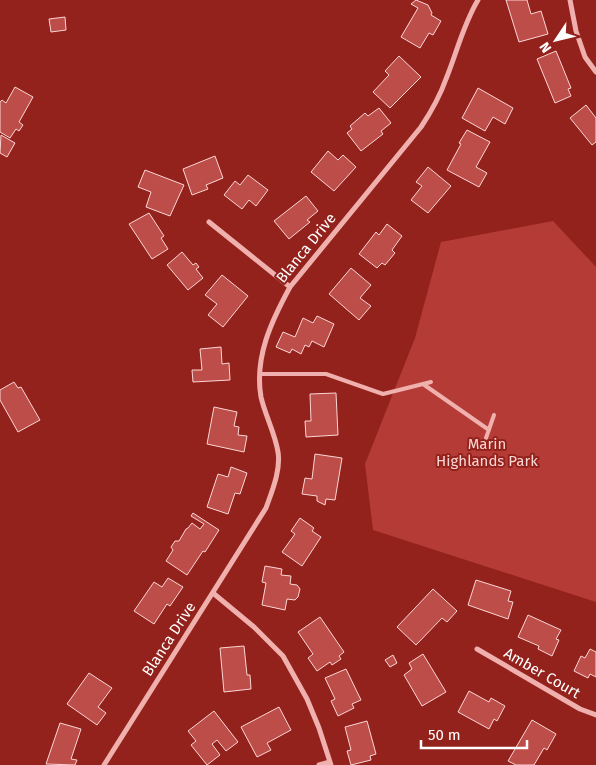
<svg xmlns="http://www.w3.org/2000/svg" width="596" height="765" viewBox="0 0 596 765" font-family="'Fira Sans',sans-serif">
<rect width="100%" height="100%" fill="#94221c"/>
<path fill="#b53b37" d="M 553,221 L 596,267 L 596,602 L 373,530 L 365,464 L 415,338 L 441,242 Z"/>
<path fill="#bd4d49" stroke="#fbd6d5" d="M 416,0 L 428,5 L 432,13 L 431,15 L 441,21 L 433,35 L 429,33 L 420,48 L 401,37 L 418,8 L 411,4 Z
M 506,0 L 527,0 L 531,14 L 541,11 L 548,34 L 519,42 Z
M 65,17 L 66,30 L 51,32 L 49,19 Z
M 556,51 L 571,88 L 568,89 L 571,96 L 555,103 L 537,59 Z
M 399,56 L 421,77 L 390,108 L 373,92 L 389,75 L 385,71 Z
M 15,87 L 33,97 L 19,122 L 23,125 L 19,131 L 16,129 L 10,138 L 0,132 L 0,102 L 2,100 L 6,103 Z
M 478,88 L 513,108 L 505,124 L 493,117 L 485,131 L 462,118 Z
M 586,105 L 596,118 L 596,142 L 592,145 L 570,118 Z
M 379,108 L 391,123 L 381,131 L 383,134 L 361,151 L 347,133 L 352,129 L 350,126 L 365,113 L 368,116 Z
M 467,130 L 490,142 L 476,167 L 487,173 L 479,187 L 447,170 L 461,144 L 459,143 Z
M 1,135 L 15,143 L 7,157 L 0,153 Z
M 328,151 L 338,160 L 343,155 L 356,167 L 334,191 L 311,172 Z
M 215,156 L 223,178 L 206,185 L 208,189 L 192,195 L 183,169 Z
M 428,167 L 451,186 L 428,213 L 411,200 L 422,186 L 416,182 Z
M 145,170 L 184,185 L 170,216 L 146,207 L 151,192 L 138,187 Z
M 248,175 L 268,190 L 256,206 L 249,200 L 242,209 L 224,195 L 235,181 L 240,185 Z
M 306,196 L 318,211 L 307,220 L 310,222 L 289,239 L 274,221 Z
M 149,213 L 164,236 L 161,238 L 168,249 L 152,259 L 129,224 Z
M 387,224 L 402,236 L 392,250 L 395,253 L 385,265 L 382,263 L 377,268 L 359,254 L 376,232 L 379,235 Z
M 182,252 L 193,265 L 196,263 L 199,267 L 196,269 L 203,278 L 188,290 L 167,265 Z
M 351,268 L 371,285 L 360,298 L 371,306 L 359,320 L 329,294 Z
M 222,275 L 248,296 L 223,327 L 208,315 L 217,304 L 205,295 Z
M 317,316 L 334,324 L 324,347 L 312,341 L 309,347 L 305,345 L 301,354 L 292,349 L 290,353 L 276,347 L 283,332 L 295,337 L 303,318 L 313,323 Z
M 221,347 L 222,364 L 229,363 L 230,380 L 193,382 L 192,370 L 202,370 L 200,349 Z
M 14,382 L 18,388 L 21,387 L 40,420 L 18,432 L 0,400 L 0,390 Z
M 336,393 L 338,435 L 306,437 L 305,421 L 311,421 L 310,394 Z
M 214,407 L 237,412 L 234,426 L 239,427 L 238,435 L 247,436 L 244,452 L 207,444 Z
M 315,454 L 342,458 L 335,500 L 326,499 L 325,505 L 317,501 L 317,496 L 302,494 L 305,478 L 312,479 Z
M 231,467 L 247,473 L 240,494 L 235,493 L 228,514 L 207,507 L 218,474 L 228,477 Z
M 193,513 L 219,530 L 205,552 L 203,551 L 187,575 L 166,561 L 173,550 L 171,547 L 175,541 L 179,541 L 186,529 L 188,528 L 192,523 L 200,529 L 204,524 L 191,516 Z
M 300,518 L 314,528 L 312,531 L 321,537 L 302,566 L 282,552 L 295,534 L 291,531 Z
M 265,566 L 282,569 L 281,575 L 291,576 L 290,584 L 297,585 L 300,589 L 298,597 L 295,600 L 287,599 L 285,610 L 262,605 L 266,583 L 262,582 Z
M 168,578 L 183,587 L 170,606 L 167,604 L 154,624 L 134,611 L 154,582 L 162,587 Z
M 476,580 L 511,591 L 508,601 L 513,602 L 508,619 L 468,605 Z
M 433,589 L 457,611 L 447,622 L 442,618 L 416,645 L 397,627 Z
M 528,615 L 561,630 L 556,639 L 559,640 L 552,656 L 538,649 L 539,646 L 518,637 Z
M 320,617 L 344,652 L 339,656 L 341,659 L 332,665 L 330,662 L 317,671 L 308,658 L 313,654 L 298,632 Z
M 244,646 L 247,675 L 250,675 L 251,689 L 224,692 L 220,648 Z
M 590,649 L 596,652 L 596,677 L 590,674 L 588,678 L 574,671 L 581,656 L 585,658 Z
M 423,654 L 446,692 L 422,706 L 404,675 L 412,669 L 409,663 Z
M 393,655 L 397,663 L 390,667 L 385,660 Z
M 346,669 L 361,700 L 352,704 L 354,708 L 338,716 L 331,701 L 335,699 L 325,678 Z
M 89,673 L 112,688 L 98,707 L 106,713 L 97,725 L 67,704 Z
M 469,691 L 489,702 L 491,698 L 505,706 L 497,721 L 494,719 L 489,729 L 458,712 Z
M 279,707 L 291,730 L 267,743 L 271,750 L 257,757 L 241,727 Z
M 214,711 L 238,742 L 226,751 L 217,740 L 212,744 L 220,755 L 207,765 L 191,745 L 196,741 L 188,731 Z
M 532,720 L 556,734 L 547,750 L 544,748 L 534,765 L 516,765 L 508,761 Z
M 367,721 L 376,754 L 370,756 L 371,760 L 351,765 L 347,751 L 351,750 L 345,727 Z
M 60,723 L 81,729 L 71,759 L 77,760 L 75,765 L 46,764 Z"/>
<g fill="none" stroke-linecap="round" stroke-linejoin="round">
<path stroke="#efb0ae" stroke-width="4" d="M 260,374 L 326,374 L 383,394 L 423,384 L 489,430
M 423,384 L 431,382
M 486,438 L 494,415"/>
<path stroke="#efb0ae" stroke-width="5" d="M 570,0 L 576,31 L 585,57 L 596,72
M 209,222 L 290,287
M 213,593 L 254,627 L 283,656 L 307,699 L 319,728 L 331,765
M 477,649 L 580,709 L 596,715
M 104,765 L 266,508 C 272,491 281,470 278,452 C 275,433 265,415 261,397 C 254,357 272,320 290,287 L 421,127 C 431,112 440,96 446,79 C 457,52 463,25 478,0
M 319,765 L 330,762"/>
</g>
<g text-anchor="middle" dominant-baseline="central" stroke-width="4" stroke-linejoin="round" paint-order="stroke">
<g font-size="15" fill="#fff" stroke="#94221c">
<text transform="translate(306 248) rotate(-51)">Blanca Drive</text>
<text transform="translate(169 639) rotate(-57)">Blanca Drive</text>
<text transform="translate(542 673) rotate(30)">Amber Court</text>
</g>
<g font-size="15" fill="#fbd6d5" stroke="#94221c">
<text x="487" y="444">Marin<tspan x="487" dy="17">Highlands Park</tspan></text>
</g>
</g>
<g transform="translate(556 40) rotate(235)" stroke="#94221c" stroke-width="4" paint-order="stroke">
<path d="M0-4L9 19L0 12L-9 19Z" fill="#ffffff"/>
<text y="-8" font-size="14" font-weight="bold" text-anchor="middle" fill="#ffffff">N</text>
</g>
<path d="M421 740v8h106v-8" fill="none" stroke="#ffffff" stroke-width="2.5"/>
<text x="428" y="740" font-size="15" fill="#ffffff" stroke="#94221c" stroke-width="4" paint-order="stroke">50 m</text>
</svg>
